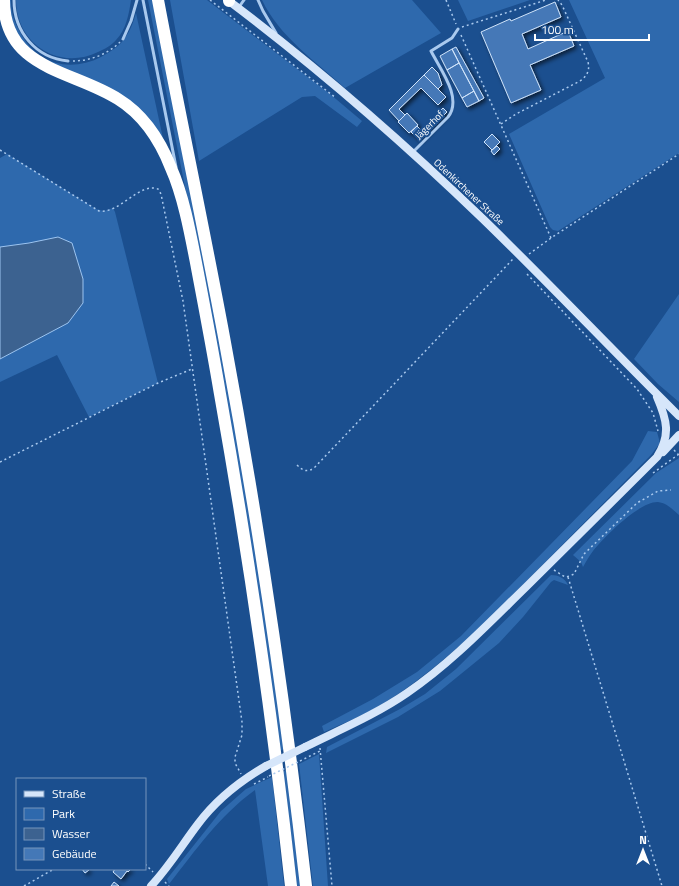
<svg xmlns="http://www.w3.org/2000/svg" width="679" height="886" viewBox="0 0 679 886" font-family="'Titillium Web',sans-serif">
<defs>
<filter id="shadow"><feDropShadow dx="2.5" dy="2.5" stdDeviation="2" flood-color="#0009"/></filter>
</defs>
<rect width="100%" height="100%" fill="#1b4f8f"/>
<path fill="#2e69ad" d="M 7,0 L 11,0 C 11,12 14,22 20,32 C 36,64 70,73 101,57 C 108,53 115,49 121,43 C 129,34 133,24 136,13 L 164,143 C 150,124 135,103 113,92 C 79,73 30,70 13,29 C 9,20 6,10 7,0 Z
M 16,0 L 131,0 C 129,14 126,30 116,40 C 112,45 105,49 98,52 C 59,71 16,44 16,0 Z
M 148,0 L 153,0 L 230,390 L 262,591 L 284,749 L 280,751 L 203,278 Z
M 170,0 L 207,0 L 330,94 L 362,121 L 357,127 L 315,96 L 302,97 L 199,161 Z
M 262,0 L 412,0 L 441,33 L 345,88 C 316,62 279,36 262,0 Z
M 458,0 L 530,0 L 468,21 Z
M 569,0 L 679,0 L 679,153 L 558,231 L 553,230 L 550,227 L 509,134 L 605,78 Z
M 7,154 L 96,209 L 104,211 L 113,208 L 115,212 L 158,383 L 89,417 L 57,355 L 0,382 L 0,158 Z
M 679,294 L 679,402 L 658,384 L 634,359 Z
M 648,431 L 657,432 L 660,443 L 651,455 L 478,630 C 448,656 418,682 384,703 C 365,715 344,723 324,732 L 322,726 L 373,699 L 417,672 L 461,636 L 632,461 Z
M 679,458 L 679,515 C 673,510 667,503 658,502 C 640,501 604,537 593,551 C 589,556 586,562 583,567 L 581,562 L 573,555 L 656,473 Z
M 551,575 C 558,575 565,578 568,585 L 554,580 L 551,582 L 523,617 L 499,643 L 440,691 L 398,717 L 326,753 L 327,747 L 400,709 L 425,694 L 456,669 Z
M 319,754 L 328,886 L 313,886 L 299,764 Z
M 287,769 L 301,886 L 297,886 L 283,772 Z
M 272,777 L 284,886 L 268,886 L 255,790 C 219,816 196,850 169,884 L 167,879 L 221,811 L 246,789 Z"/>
<path fill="#3c6290" stroke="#9cc4f0" d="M 58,237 L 72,243 L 83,279 L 83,303 L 68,323 L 0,359 L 0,247 L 29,243 Z"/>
<path fill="#4478b7" stroke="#cfe3fa" filter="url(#shadow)" d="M 555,2 L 561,17 L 522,34 L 528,49 L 568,31 L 574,46 L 530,65 L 541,90 L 511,103 L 481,32 L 510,19 L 511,21 Z
M 456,47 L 484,98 L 479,101 L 452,49 Z
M 452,49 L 459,63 L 447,70 L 440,56 Z
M 459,63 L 474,91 L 462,98 L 447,70 Z
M 432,67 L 438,73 L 442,85 L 438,89 L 424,75 Z
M 424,75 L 446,97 L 438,105 L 421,88 L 399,109 L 405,115 L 399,121 L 389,110 Z
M 474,91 L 479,101 L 467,107 L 462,98 Z
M 443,108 L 447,112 L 419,140 L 411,132 L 417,126 L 421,130 Z
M 407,113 L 418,125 L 409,133 L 398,122 Z
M 492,134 L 500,142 L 492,150 L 484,142 Z
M 497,146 L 500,149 L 494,155 L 491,151 Z
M 82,869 L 89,869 L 89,870 L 85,873 Z
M 115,869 L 131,869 L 128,872 L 127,871 L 121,879 L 113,872 Z
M 114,882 L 119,886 L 111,886 Z"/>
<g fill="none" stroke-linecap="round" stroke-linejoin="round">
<path stroke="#a9c9ee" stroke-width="1.5" stroke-dasharray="2 3" stroke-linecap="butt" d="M 210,0 L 336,98
M 446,0 L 456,24
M 462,27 L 546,0
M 461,35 L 551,238
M 73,61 C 90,61 108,54 120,42
M 501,124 L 516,114 L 580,81 C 587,76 590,71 588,62 L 562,5 L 558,0
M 0,150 L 99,211 C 120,214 139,182 158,189 L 161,194 L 183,301 L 242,722 L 242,735 L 235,757 L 235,763 L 241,774
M 529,254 L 551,238 L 679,154
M 527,274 L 637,389 L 653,413 L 658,431
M 674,450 L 678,454
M 0,462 L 158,383 L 192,369
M 297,465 C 303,471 308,473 315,467 L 513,259
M 653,473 L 679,454
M 554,570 L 565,577 L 570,576 L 574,574 L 584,554 L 637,503 L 658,491 L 671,490
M 568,577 L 662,886
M 320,748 L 332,886
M 300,761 L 320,751
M 254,784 L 268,777
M 145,864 L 153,872
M 165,882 L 169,886
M 24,886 L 54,869"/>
<path stroke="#a9c9ee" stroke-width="3" d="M 14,0 C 14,32 36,58 68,61
M 143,0 L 176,167
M 258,0 L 263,11 L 276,33
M 239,7 L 244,0
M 123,39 L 131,21 L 137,0
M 413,152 L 448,117 C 463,98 440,69 431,51 L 452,38 L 458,29"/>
<path stroke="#d6e6fa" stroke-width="8" d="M 229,1 C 318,68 403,142 483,219 C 550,284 613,351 679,416
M 663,452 L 679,435
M 305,747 C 339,730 375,715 407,693 C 451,663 488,624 526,587 C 570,543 614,500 657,457 C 671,435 667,420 657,397
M 151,886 C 169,867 182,845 198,824 C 216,800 240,781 266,766"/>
<path stroke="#fff" stroke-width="12" d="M 4,0 C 4,70 73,70 118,99 C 144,115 160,140 171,168 C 184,197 191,237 197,268 C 205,310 213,352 220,394 C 249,557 273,721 291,886
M 158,0 C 179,112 203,224 224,337 C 258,519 285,702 306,886
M 229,1 L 229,0"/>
<path stroke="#a9c9ee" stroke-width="1.5" stroke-dasharray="2 3" stroke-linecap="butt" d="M 269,776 L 298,762"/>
<path stroke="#d6e6fa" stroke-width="8" d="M 266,766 L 305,747"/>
</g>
<g text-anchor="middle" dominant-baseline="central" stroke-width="4" stroke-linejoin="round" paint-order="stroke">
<g font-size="10" fill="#fff" stroke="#1b4f8f">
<text transform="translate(429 125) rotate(-45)">Jägerhof</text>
<text transform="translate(469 192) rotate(43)">Odenkirchener Straße</text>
</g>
</g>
<rect x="16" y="778" width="130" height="92" fill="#1b4f8f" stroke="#7695bc"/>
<rect x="24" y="791" width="20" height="6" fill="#d6e6fa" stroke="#7695bc"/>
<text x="52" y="798" font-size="12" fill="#ffffff">Straße</text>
<rect x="24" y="808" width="20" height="12" fill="#2e69ad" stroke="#7695bc"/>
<text x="52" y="818" font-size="12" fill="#ffffff">Park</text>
<rect x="24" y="828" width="20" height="12" fill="#3c6290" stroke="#7695bc"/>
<text x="52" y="838" font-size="12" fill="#ffffff">Wasser</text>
<rect x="24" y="848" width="20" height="12" fill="#4478b7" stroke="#7695bc"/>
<text x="52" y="858" font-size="12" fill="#ffffff">Gebäude</text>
<g transform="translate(643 850)" stroke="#1b4f8f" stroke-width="3" paint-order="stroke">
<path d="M0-3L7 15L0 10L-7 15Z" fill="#ffffff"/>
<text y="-6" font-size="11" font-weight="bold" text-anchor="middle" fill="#ffffff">N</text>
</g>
<path d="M535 34v6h114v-6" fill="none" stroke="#ffffff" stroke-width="2"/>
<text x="541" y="34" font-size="12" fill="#ffffff" stroke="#1b4f8f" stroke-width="3" paint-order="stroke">100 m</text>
</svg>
